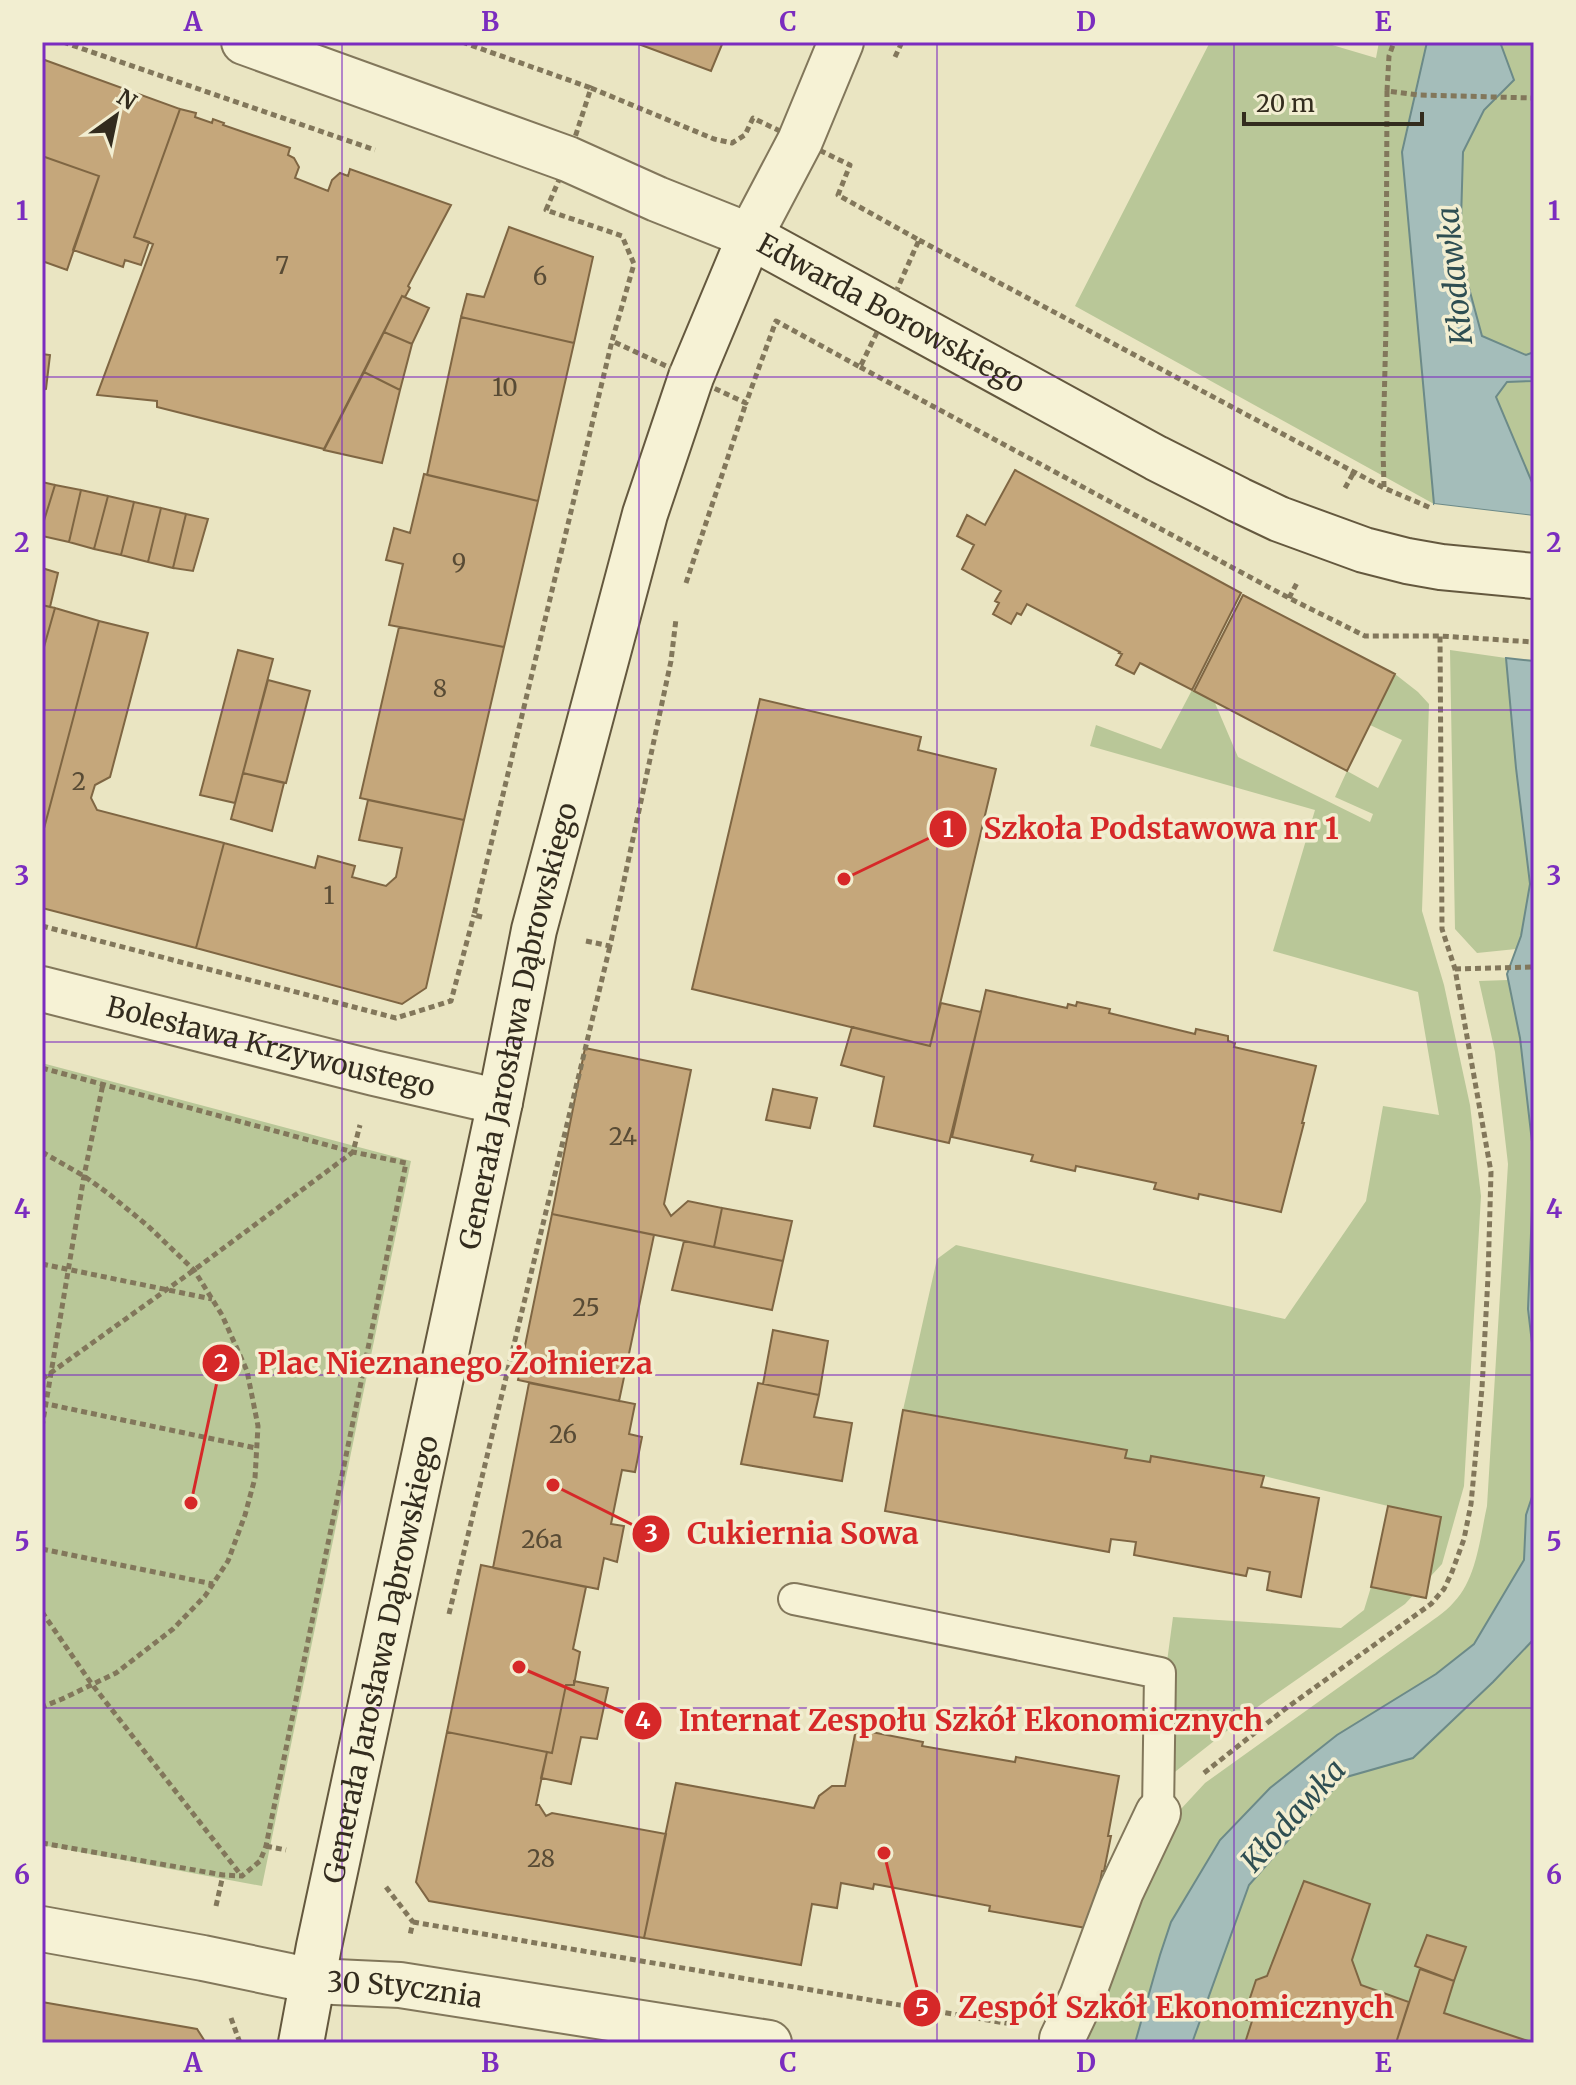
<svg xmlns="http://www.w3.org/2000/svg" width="1576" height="2085" viewBox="0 0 1576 2085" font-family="Merriweather,serif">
<rect width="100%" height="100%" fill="#eae5c2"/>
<path fill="#b9c798" d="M 1210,42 L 1322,42 L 1376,58 L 1379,42 L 1534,42 L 1534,516 L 1434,504 L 1075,306 Z
M 1450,650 L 1506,658 L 1516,768 L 1530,884 L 1521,936 L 1516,949 L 1477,953 L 1455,929 Z
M 1395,674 L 1418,692 L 1429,704 L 1422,911 L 1444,985 L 1470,1105 L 1481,1196 L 1464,1486 L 1442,1564 L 1405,1604 L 1256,1708 L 1171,1775 L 1152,1773 L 1173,1617 L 1341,1628 L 1364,1610 L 1371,1587 L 1388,1506 L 1264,1476 L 1152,1456 L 1150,1462 L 1125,1458 L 1127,1451 L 903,1410 L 937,1259 L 956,1245 L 1285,1319 L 1366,1201 L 1383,1106 L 1439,1115 L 1418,992 L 1273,951 L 1315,810 L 1090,746 L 1096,725 L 1161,749 L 1192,690 L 1215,703 L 1238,757 L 1370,822 L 1373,814 L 1335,797 L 1347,771 L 1378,788 L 1402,740 L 1370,725 Z
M 1508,980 L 1520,1038 L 1534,1159 L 1528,1309 L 1534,1360 L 1534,1491 L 1526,1515 L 1524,1560 L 1474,1644 L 1436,1674 L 1337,1735 L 1270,1788 L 1220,1840 L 1160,1955 L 1135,2043 L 1090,2043 L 1084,2023 L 1168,1823 L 1205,1783 L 1419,1630 C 1431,1621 1445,1613 1454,1602 C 1477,1578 1480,1537 1487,1506 L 1508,1164 L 1495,1052 L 1479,981 Z
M 42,1063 L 411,1161 L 262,1886 L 42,1845 Z
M 1534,1639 L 1534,2043 L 1444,2013 L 1465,1947 L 1427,1935 L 1415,1965 L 1420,1969 L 1409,2002 L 1361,1985 L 1352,1960 L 1370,1904 L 1304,1881 L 1267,1976 L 1258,1981 L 1243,2019 L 1252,2021 L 1245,2043 L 1192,2043 L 1249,1885 L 1343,1778 L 1413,1758 L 1493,1682 Z"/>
<path fill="#a4bdba" stroke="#6c8a88" stroke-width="2" d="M 1427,42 L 1500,42 L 1514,80 L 1484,110 L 1463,152 L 1460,255 L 1482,336 L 1526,355 L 1534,352 L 1534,381 L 1507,382 L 1496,397 L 1534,487 L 1534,516 L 1434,504 L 1402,152 Z
M 1506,658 L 1534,661 L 1534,1360 L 1528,1309 L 1534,1159 L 1520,1038 L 1507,974 L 1521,936 L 1530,884 L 1516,768 Z
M 1534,1491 L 1534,1639 L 1493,1682 L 1413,1758 L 1343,1778 L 1249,1885 L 1192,2043 L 1135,2043 L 1160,1955 L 1171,1922 L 1220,1840 L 1270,1788 L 1337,1735 L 1436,1674 L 1474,1644 L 1524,1560 L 1526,1515 Z"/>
<path fill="#eae5c2" d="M 1434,504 L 1534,516 L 1534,520 L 1435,508 Z"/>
<path fill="#c5a77b" stroke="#7f6643" stroke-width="2" d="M 633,42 L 723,42 L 711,71 Z
M 42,59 L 180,109 L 134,237 L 149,242 L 141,265 L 125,260 L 123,267 L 73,250 L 99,176 L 42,156 Z
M 180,109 L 196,113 L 195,117 L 212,123 L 213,119 L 224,123 L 223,125 L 290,148 L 288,155 L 294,158 L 299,167 L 295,178 L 328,191 L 332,180 L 340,173 L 348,176 L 350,169 L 451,205 L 408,286 L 410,288 L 405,297 L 402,296 L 324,449 L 157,407 L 157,401 L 97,395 L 153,244 L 134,237 Z
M 42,156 L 99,176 L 67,270 L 42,261 Z
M 509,227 L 593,257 L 574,343 L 461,317 L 467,294 L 484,297 Z
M 402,296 L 429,308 L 412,344 L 384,332 Z
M 461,317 L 574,343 L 538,501 L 427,475 Z
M 384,332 L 412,344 L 400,390 L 364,372 Z
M 42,354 L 50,355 L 46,389 L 42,390 Z
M 364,372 L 400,390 L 382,463 L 324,450 Z
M 1015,470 L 1241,593 L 1192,690 L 1142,664 L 1140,663 L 1134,674 L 1116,665 L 1122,654 L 1119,653 L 1120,652 L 1027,604 L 1021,615 L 1017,613 L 1011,624 L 993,614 L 999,603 L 995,601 L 1001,591 L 962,569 L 974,545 L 957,536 L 967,515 L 985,525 Z
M 424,474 L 538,501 L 504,647 L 389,625 L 403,564 L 386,560 L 394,528 L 410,533 Z
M 42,482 L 55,485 L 42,527 Z
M 55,485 L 81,490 L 69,542 L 42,536 L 42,527 Z
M 81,490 L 108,496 L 94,549 L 69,542 Z
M 108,496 L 134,502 L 121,555 L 94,549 Z
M 134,502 L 161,508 L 148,562 L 121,555 Z
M 161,508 L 186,514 L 173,568 L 148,562 Z
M 186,514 L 208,519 L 193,571 L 173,568 Z
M 42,568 L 58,573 L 50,607 L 42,605 Z
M 1243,595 L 1395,674 L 1347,771 L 1194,691 Z
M 42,605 L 55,608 L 46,640 L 42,641 Z
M 55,608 L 99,621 L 42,836 L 42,654 Z
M 99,621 L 148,633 L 110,777 L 95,785 L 91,798 L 97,810 L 224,843 L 196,948 L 42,908 L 42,836 Z
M 399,627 L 504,647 L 464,820 L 360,798 Z
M 238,650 L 273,659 L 235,803 L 200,795 Z
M 268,680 L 310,691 L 286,783 L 243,773 Z
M 760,699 L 921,737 L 918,750 L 996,769 L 930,1046 L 692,989 Z
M 243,773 L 284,783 L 272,831 L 231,819 Z
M 368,800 L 464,820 L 426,988 L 402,1004 L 196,948 L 224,843 L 315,868 L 318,856 L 355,866 L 352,877 L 386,886 L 396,877 L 402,848 L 359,840 Z
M 986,990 L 1067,1008 L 1068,1004 L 1076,1006 L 1077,1002 L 1110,1009 L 1109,1013 L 1113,1014 L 1195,1034 L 1196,1029 L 1228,1036 L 1228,1041 L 1235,1043 L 1234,1047 L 1316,1066 L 1302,1123 L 1304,1123 L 1281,1212 L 1199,1194 L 1198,1199 L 1154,1189 L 1156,1183 L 1076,1166 L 1075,1171 L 1031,1161 L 1033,1155 L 952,1137 Z
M 941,1003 L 981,1012 L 949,1143 L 874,1126 L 884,1077 L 841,1065 L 852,1027 L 930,1046 Z
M 585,1048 L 691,1070 L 664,1204 L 671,1216 L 688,1201 L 722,1208 L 714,1247 L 552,1214 Z
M 773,1089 L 817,1098 L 810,1128 L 766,1120 Z
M 722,1208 L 792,1221 L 783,1261 L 714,1247 Z
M 552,1214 L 654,1235 L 619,1401 L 518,1380 Z
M 684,1241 L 783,1261 L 772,1310 L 672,1290 Z
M 773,1330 L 828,1341 L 819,1395 L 763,1384 Z
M 529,1383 L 635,1404 L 629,1434 L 642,1437 L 635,1472 L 622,1470 L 611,1524 L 624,1526 L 617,1562 L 604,1558 L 598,1589 L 493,1568 Z
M 758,1383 L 819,1395 L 814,1417 L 852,1423 L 842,1481 L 741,1464 Z
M 903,1410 L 1127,1450 L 1125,1458 L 1150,1462 L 1151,1456 L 1264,1476 L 1261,1487 L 1319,1498 L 1301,1597 L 1267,1590 L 1270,1572 L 1248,1568 L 1246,1576 L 1134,1555 L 1136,1542 L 1111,1539 L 1109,1552 L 885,1511 Z
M 1388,1506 L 1441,1517 L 1426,1598 L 1371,1587 Z
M 481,1565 L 586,1587 L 573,1649 L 580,1652 L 574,1685 L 566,1685 L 552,1753 L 447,1732 Z
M 574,1681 L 608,1688 L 597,1739 L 581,1737 L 571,1784 L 541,1778 L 547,1752 L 552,1753 L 566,1685 L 574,1685 Z
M 856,1729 L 923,1742 L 922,1746 L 1015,1762 L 1016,1757 L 1119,1776 L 1108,1836 L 1111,1836 L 1104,1871 L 1102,1871 L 1092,1929 L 989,1911 L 990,1906 L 874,1884 L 873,1889 L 841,1883 L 837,1908 L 812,1904 L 801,1965 L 644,1938 L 676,1783 L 814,1808 L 819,1796 L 832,1786 L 845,1786 Z
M 447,1732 L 547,1752 L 536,1805 L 539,1805 L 546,1816 L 552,1813 L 666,1834 L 644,1938 L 429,1901 L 416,1882 Z
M 1304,1881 L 1370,1904 L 1352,1960 L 1361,1985 L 1409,2002 L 1396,2043 L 1245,2043 L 1252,2021 L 1243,2019 L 1256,1980 L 1267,1976 Z
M 1427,1935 L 1466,1947 L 1454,1981 L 1415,1966 Z
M 1420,1969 L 1454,1981 L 1444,2013 L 1534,2043 L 1396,2043 Z
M 42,2002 L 197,2029 L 206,2043 L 42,2043 Z"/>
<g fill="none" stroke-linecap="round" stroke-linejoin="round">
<g stroke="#82775b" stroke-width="34">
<path id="service" d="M 794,1599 L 1160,1673 L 1158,1813"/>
</g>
<g stroke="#82775b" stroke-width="48">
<path id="pedestrian" d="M 1062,2039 L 1082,1997 L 1121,1891 L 1158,1813"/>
</g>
<g stroke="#82775b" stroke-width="48">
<g id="minor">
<path d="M 244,42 L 568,159 L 657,199 L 750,236 L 800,141 L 841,42"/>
<path id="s1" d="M 42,989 L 374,1073 L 500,1102"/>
<path d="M 42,1929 L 203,1958 L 313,1981"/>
</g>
</g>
<g stroke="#82775b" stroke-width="48">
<g id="tertiary">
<path id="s2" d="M 313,1981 L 400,1985 L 769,2043"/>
</g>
</g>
<g stroke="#64583e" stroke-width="48">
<g id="secondary">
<path id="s3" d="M 301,2043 L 319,1946 L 500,1102 L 534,930 L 645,514 L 691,377 L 750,236 L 1156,458 L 1239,500 L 1279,519 L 1364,550 L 1407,561 L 1441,567 L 1534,576"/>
</g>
</g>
<path stroke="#82775b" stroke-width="5" stroke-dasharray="6 4" stroke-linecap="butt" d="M 63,42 L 375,150
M 462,42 L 591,88
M 895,57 L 902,42
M 591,88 L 714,139 L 732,143 L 745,135 L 753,118 L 850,165 L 838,195 L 919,240 L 887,312 L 860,367 L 776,321 L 746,403 L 612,341 L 634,264 L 622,236 L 546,210 L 568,159 Z
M 1387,91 L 1389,56 L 1394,42
M 919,240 L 1384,488 L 1431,508
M 860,367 L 1289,598 L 1365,636 L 1440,636 L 1534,642
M 1384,487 L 1383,449 L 1386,327 L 1387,91 L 1418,95 L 1534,98
M 1345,488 L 1354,472
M 686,583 L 746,403
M 1289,598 L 1298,581
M 482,917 L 474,915 L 612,341
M 42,926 L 396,1018 L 451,1001 L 474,915
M 586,941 L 610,946 L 671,661 L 676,619
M 1455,969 L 1534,967
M 42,1068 L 353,1152 L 406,1163 L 266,1846 L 260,1861 L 242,1876 L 223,1875 L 42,1843
M 42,1152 L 84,1176 L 109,1194 L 148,1226 L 194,1270 L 222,1315 L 247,1371 L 258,1426 L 255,1478 L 245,1515 L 228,1561 L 205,1596 L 173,1629 L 116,1673 L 62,1699 L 42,1707
M 42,1264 L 212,1299
M 42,1379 L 194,1270 L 353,1152 L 360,1125
M 42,1403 L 256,1448
M 42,1427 L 84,1176 L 103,1084
M 42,1549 L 213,1584
M 42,1612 L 91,1683 L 241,1875
M 449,1614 L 610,946
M 1204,1773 L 1285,1709 L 1431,1604 L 1444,1589 L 1452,1572 L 1464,1539 L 1471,1504 L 1482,1388 L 1488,1277 L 1491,1172 L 1455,969 L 1442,929 L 1440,636
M 266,1846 L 286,1850
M 386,1887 L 413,1922 L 410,1935
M 216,1906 L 223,1875
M 413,1922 L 1011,2024
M 231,2018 L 240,2043"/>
<use href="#service" stroke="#f6f2d5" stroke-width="30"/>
<use href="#pedestrian" stroke="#f6f2d5" stroke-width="44"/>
<use href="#minor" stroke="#f6f2d5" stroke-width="44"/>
<use href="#tertiary" stroke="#f6f2d5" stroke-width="44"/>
<use href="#secondary" stroke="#f6f2d5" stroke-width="44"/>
</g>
<path fill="none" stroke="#7b2cbf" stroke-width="2" stroke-opacity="0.55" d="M 342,42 L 342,2043M 639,42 L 639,2043M 937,42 L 937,2043M 1234,42 L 1234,2043M 42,377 L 1534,377M 42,710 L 1534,710M 42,1042 L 1534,1042M 42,1375 L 1534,1375M 42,1708 L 1534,1708"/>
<g text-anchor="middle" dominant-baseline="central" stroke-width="7" stroke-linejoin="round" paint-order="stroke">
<g font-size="24" fill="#584b35">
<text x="282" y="265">7</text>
<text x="540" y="276">6</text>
<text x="505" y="387">10</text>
<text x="459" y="562">9</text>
<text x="440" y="688">8</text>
<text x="79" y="781">2</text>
<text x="329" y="895">1</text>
<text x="623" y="1136">24</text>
<text x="586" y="1307">25</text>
<text x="563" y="1434">26</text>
<text x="542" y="1539">26a</text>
<text x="541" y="1858">28</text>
</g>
<g font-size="28" fill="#332c1e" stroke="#f2eed1">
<text stroke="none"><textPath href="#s3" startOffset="2026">Edwarda Borowskiego</textPath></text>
<text stroke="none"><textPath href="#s3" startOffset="1040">Generała Jarosława Dąbrowskiego</textPath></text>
<text stroke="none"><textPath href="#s1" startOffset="236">Bolesława Krzywoustego</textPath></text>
<text stroke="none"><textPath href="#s3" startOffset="392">Generała Jarosława Dąbrowskiego</textPath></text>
<text stroke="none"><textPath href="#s2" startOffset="92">30 Stycznia</textPath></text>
</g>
<g font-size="30" font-style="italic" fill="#2e4e52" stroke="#f2eed1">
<text transform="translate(1454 276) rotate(-96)">Kłodawka</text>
<text transform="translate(1293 1815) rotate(-48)">Kłodawka</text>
</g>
</g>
<path fill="none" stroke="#d62828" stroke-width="3" d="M844 879L948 829M191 1503L221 1363M553 1485L651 1534M519 1667L643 1721M884 1853L922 2008"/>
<g fill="#d62828" stroke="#f2eed1" stroke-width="3">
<circle cx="844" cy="879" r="8"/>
<circle cx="191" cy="1503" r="8"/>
<circle cx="553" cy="1485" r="8"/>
<circle cx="519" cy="1667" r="8"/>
<circle cx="884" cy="1853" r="8"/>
<circle cx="948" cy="829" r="20"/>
<circle cx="221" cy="1363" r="20"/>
<circle cx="651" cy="1534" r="20"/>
<circle cx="643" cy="1721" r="20"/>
<circle cx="922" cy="2008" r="20"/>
</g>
<g font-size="24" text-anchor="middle" font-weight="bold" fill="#fff">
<text x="948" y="837">1</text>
<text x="221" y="1372">2</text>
<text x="651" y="1542">3</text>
<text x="643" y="1729">4</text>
<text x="922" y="2016">5</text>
</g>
<g font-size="30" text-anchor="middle" font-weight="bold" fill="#d62828" stroke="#f2eed1" stroke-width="7" stroke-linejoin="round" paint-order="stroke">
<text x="1161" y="839">Szkoła Podstawowa nr 1</text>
<text x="455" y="1374">Plac Nieznanego Żołnierza</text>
<text x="803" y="1544">Cukiernia Sowa</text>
<text x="971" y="1731">Internat Zespołu Szkół Ekonomicznych</text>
<text x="1176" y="2018">Zespół Szkół Ekonomicznych</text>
</g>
<rect width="1576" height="2085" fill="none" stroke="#f2eed1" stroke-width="88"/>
<g transform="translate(116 116) rotate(33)" stroke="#f2eed1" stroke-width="6" paint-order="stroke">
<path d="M0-6L14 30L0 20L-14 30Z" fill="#332c1e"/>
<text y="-12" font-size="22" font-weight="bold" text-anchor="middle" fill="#332c1e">N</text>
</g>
<path d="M1244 112v12h178v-12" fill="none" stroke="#332c1e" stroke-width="4"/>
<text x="1256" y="112" font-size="24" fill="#332c1e" stroke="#f2eed1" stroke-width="6" paint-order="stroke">20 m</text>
<rect x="44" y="44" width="1488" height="1997" fill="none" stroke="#7b2cbf" stroke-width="3"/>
<g font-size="26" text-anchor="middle" font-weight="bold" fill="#7b2cbf">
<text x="193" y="31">A</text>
<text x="490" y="31">B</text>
<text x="788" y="31">C</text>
<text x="1086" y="31">D</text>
<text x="1383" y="31">E</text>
<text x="22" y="220">1</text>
<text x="1554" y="220">1</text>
<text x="22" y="552">2</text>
<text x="1554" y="552">2</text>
<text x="22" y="885">3</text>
<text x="1554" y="885">3</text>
<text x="22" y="1218">4</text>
<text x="1554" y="1218">4</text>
<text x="22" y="1551">5</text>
<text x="1554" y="1551">5</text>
<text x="22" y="1884">6</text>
<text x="1554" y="1884">6</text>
<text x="193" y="2072">A</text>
<text x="490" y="2072">B</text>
<text x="788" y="2072">C</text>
<text x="1086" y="2072">D</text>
<text x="1383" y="2072">E</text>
</g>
</svg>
